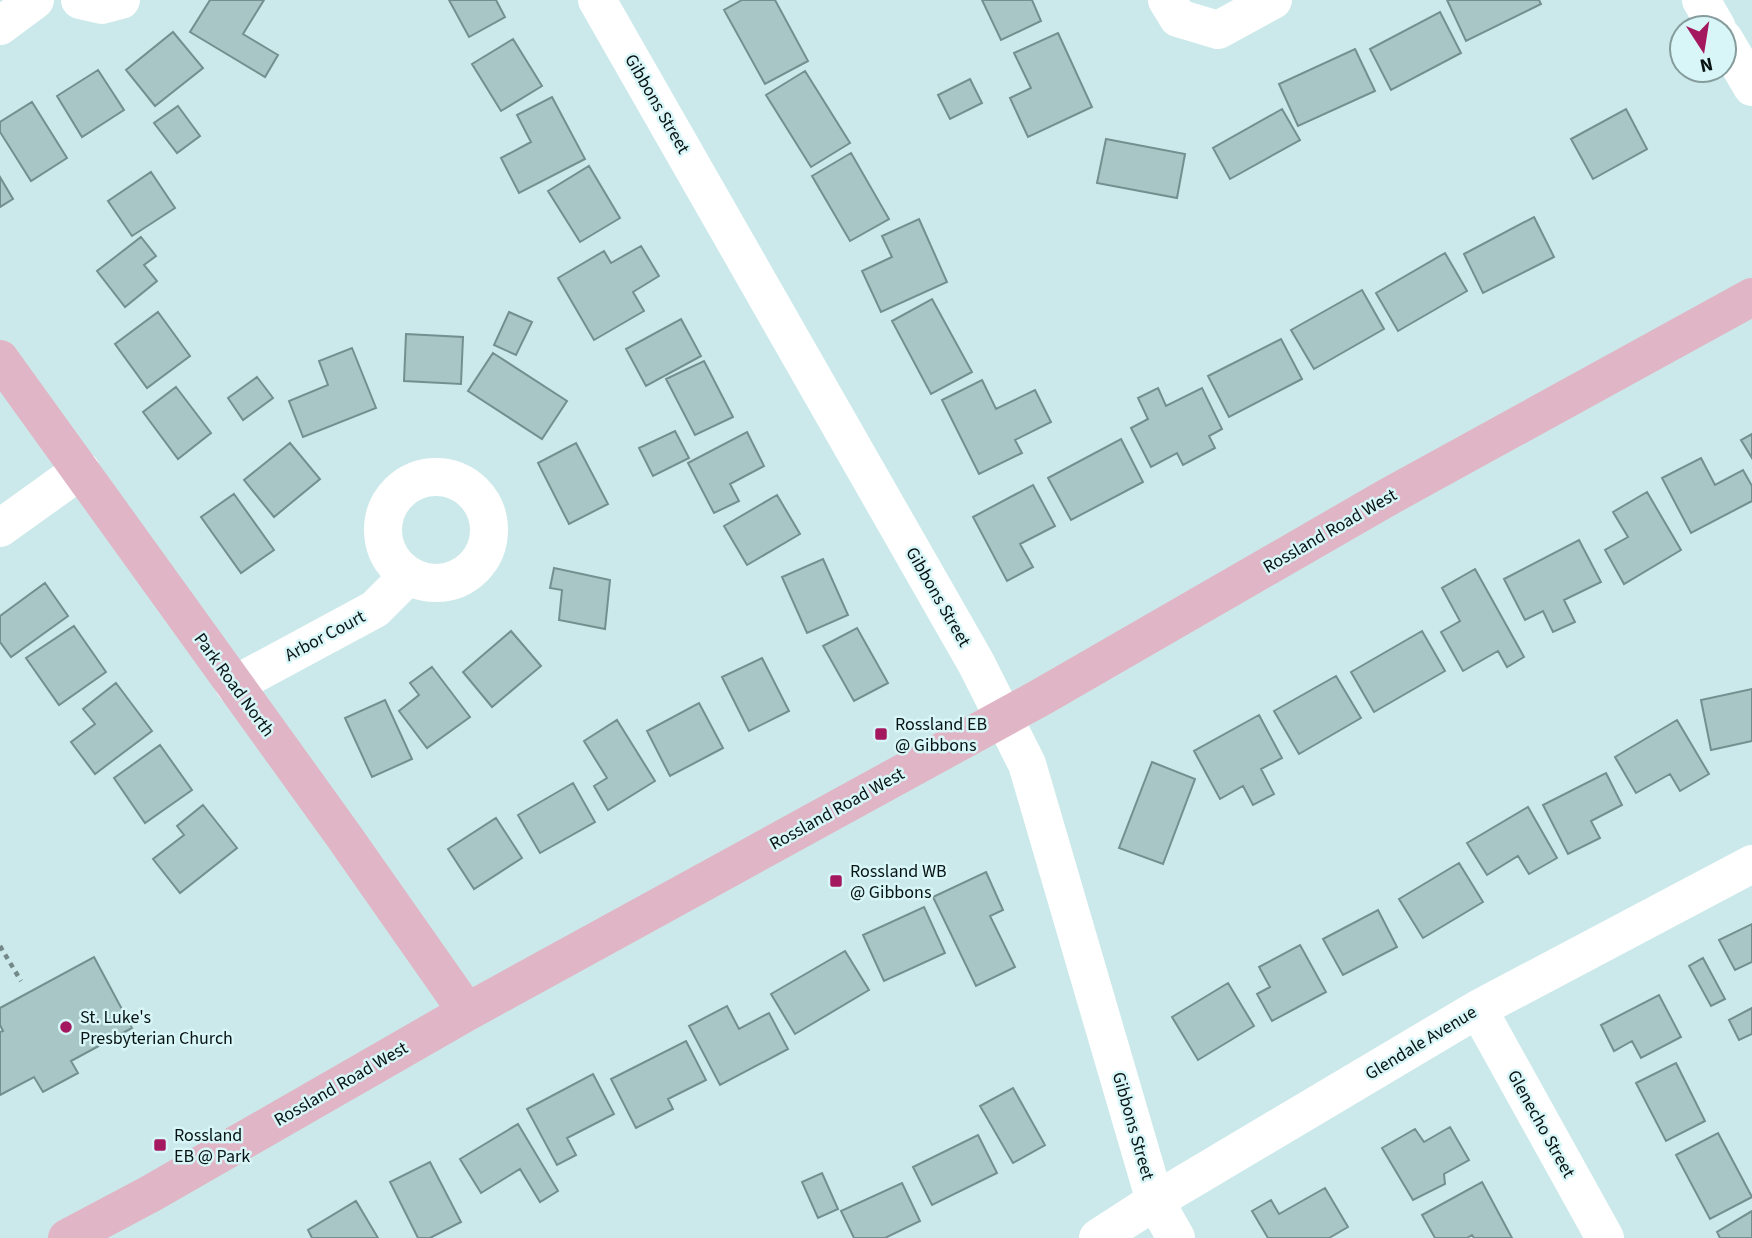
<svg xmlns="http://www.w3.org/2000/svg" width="1752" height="1238" viewBox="0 0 1752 1238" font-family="'Source Sans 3',sans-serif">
<rect width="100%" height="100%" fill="#cbe9ea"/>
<path fill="#a9c6c6" stroke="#748f90" stroke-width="2" d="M 210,0 L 264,0 L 243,34 L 278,55 L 265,77 L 190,32 Z
M 449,0 L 496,0 L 505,17 L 469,37 Z
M 742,0 L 775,0 L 808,61 L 765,84 L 724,10 Z
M 982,0 L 1032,0 L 1041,21 L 1001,40 Z
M 1447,0 L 1539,0 L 1541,4 L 1466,41 Z
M 1440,12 L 1461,53 L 1391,90 L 1370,49 Z
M 173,32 L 203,68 L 155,106 L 126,70 Z
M 1058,33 L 1092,107 L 1028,137 L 1010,98 L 1031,88 L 1014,53 Z
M 513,39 L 542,86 L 501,111 L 472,64 Z
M 1355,49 L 1375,91 L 1298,126 L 1279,84 Z
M 98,70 L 124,110 L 82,137 L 57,96 Z
M 805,71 L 850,143 L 811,167 L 766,95 Z
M 970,79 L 982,103 L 950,119 L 938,95 Z
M 552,97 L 585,159 L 519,193 L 501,158 L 531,142 L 517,115 Z
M 32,102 L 67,158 L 31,181 L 0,132 L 0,122 Z
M 178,106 L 200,136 L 177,153 L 154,123 Z
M 1282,109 L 1300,140 L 1230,179 L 1213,148 Z
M 1626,109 L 1647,149 L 1593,179 L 1571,139 Z
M 1106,139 L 1185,154 L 1177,198 L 1097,183 Z
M 851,153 L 889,219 L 850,241 L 812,176 Z
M 589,166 L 620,218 L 580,242 L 548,191 Z
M 151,172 L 175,208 L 132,236 L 108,201 Z
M 0,177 L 13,199 L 0,207 Z
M 1534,217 L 1554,257 L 1483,293 L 1464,254 Z
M 919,219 L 947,282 L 881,312 L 862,271 L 892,257 L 882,236 Z
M 141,237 L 156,256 L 144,265 L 157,281 L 125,307 L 97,271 Z
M 641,246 L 659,276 L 633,292 L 644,311 L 594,340 L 558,278 L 604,251 L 611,263 Z
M 1445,253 L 1467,291 L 1398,331 L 1376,293 Z
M 1362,290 L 1384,329 L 1314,369 L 1291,330 Z
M 932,299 L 972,372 L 931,394 L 892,321 Z
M 158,312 L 190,356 L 147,388 L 115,344 Z
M 509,312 L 532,322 L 516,355 L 494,345 Z
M 681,319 L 701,356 L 646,386 L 626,349 Z
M 406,334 L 463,337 L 461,384 L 404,381 Z
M 1281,339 L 1302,379 L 1229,417 L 1208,376 Z
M 352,348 L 376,408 L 303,437 L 289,401 L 328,385 L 319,361 Z
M 493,353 L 567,401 L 542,439 L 468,391 Z
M 704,361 L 733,417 L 695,435 L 666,379 Z
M 257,377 L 273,398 L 243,420 L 228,398 Z
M 982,380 L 996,409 L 1035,390 L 1051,422 L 1015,440 L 1022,453 L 979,474 L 942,400 Z
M 176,387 L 211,433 L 178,459 L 143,412 Z
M 1158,388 L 1166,406 L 1202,388 L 1222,429 L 1209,436 L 1215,448 L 1183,465 L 1177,453 L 1151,467 L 1131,428 L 1148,419 L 1138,398 Z
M 675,431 L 689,458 L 653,476 L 639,448 Z
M 747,432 L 764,466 L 730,484 L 739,501 L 714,513 L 688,463 Z
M 1752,434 L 1752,458 L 1741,440 Z
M 1121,439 L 1143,482 L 1071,520 L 1048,478 Z
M 290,443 L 320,479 L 274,517 L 244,480 Z
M 576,443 L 608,504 L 569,524 L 538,463 Z
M 1701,458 L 1715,485 L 1743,470 L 1752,486 L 1752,501 L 1691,533 L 1662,478 Z
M 1033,485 L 1055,526 L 1020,544 L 1033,567 L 1007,581 L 973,517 Z
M 1647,492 L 1681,550 L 1624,584 L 1605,550 L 1628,537 L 1613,512 Z
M 234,494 L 274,550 L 241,573 L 201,517 Z
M 777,495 L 800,534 L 747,565 L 724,526 Z
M 1579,540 L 1601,582 L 1564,600 L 1575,622 L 1553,632 L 1543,611 L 1525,620 L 1504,579 Z
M 823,559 L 848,615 L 807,633 L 782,577 Z
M 554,568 L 610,580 L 605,629 L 559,620 L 562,590 L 550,588 Z
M 1475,569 L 1524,657 L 1507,667 L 1498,651 L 1463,671 L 1441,632 L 1460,621 L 1442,588 Z
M 45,583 L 68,616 L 11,657 L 0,642 L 0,616 Z
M 74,626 L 106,672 L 59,705 L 26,658 Z
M 857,628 L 888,683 L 854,701 L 823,646 Z
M 511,631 L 541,666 L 492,707 L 463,672 Z
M 1422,631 L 1445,671 L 1374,712 L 1351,672 Z
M 762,658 L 789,711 L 749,731 L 722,677 Z
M 432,667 L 470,717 L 427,748 L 399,711 L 419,695 L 410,683 Z
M 1336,676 L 1361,718 L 1299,754 L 1274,711 Z
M 116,683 L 152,731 L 95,774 L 71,742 L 95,724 L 83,709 Z
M 1752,689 L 1752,741 L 1711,750 L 1701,700 Z
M 385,700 L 412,759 L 372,777 L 345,718 Z
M 699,703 L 723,748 L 670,776 L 647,731 Z
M 1259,715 L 1282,758 L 1261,769 L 1274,794 L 1253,805 L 1243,786 L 1220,799 L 1194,751 Z
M 617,720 L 655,781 L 608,810 L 594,786 L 607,778 L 584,741 Z
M 1677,720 L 1709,774 L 1680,791 L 1670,774 L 1636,793 L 1615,757 Z
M 160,745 L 192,790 L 145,823 L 114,778 Z
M 1152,762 L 1195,779 L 1163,864 L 1119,848 Z
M 1606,773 L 1622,805 L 1591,821 L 1600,838 L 1568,854 L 1543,805 Z
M 573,783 L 595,822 L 540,853 L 518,815 Z
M 203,805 L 237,848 L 180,893 L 153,859 L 184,835 L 177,826 Z
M 1528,807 L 1557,858 L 1529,874 L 1518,856 L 1487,875 L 1467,843 Z
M 496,818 L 522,858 L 474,889 L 448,849 Z
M 1459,863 L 1483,902 L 1423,938 L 1399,899 Z
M 986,872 L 1003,910 L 990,916 L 1015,967 L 976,986 L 933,897 Z
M 924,907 L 945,953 L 884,981 L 863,935 Z
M 1378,910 L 1397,947 L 1343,975 L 1323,939 Z
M 1752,924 L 1752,962 L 1735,970 L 1719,940 Z
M 1300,945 L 1326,992 L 1272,1021 L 1257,994 L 1270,987 L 1259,967 Z
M 845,951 L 869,990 L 795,1034 L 771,994 Z
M 94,957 L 132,1028 L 71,1061 L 78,1073 L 43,1092 L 34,1077 L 0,1095 L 0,1032 L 3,1031 L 0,1025 L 0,1008 Z
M 1703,958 L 1725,999 L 1711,1006 L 1689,966 Z
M 1228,983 L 1254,1026 L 1198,1060 L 1172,1017 Z
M 1659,995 L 1681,1037 L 1641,1058 L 1632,1041 L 1614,1051 L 1601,1025 Z
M 727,1006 L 739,1029 L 769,1013 L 788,1049 L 720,1085 L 689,1026 Z
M 1752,1008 L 1752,1034 L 1739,1040 L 1729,1020 Z
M 686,1041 L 706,1080 L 668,1099 L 673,1109 L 636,1128 L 611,1079 Z
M 1676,1063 L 1705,1121 L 1666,1141 L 1636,1083 Z
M 593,1074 L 614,1114 L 567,1138 L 576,1155 L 557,1165 L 527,1109 Z
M 1013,1088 L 1045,1145 L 1013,1163 L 980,1106 Z
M 518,1124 L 558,1191 L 540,1202 L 520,1169 L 481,1193 L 460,1159 Z
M 1450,1127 L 1469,1160 L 1444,1174 L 1445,1184 L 1413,1200 L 1382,1148 L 1415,1129 L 1424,1142 Z
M 1718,1133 L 1752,1197 L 1710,1219 L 1676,1155 Z
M 978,1135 L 997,1173 L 932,1205 L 913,1167 Z
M 430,1162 L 461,1222 L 430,1238 L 418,1238 L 390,1182 Z
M 822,1173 L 838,1209 L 818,1218 L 802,1182 Z
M 1482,1182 L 1512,1238 L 1474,1238 L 1472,1235 L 1467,1238 L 1435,1238 L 1422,1215 Z
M 902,1183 L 920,1221 L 885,1238 L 854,1238 L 841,1211 Z
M 1325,1188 L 1348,1227 L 1329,1238 L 1268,1238 L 1252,1211 L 1271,1200 L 1279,1214 Z
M 356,1201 L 378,1238 L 312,1238 L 308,1230 Z
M 1752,1211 L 1752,1238 L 1720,1238 L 1717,1232 Z"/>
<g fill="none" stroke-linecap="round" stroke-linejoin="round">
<path stroke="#738888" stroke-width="4.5" stroke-dasharray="5 5" stroke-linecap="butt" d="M 0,946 L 21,981"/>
<path stroke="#fff" stroke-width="38" d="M 80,0 L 102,5 L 121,0
M 597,0 L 976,663 L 1027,764 L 1155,1201 L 1176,1238
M 1167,0 L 1178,18 L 1218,30 L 1273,0
M 1701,0 L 1717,28
M 0,26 L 35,0
M 1724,39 L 1752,87
M383 530a53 53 0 1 1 106 0a53 53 0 1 1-106 0Z
M 0,528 L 81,470
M 234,685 L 375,609 L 408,576
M 1478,1009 L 1605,1238
M 1098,1238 L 1155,1201 L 1478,1009 L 1752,864"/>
<path stroke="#e0b5c5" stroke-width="38" d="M 0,359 L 343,835 L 467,1012
M 67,1238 L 150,1194 L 467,1012 L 1043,696 L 1388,497 L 1752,297"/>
</g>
<g fill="#a41860" stroke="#d8f6f7" stroke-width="2.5">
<rect x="874" y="727" width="14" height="14" rx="3.5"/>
<rect x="829" y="874" width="14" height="14" rx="3.5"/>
<circle cx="66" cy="1027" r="7"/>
<rect x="153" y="1138" width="14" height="14" rx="3.5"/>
</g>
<g text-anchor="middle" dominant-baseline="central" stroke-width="5" stroke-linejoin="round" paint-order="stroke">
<g font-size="18" fill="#081313" stroke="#d8f6f7">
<text transform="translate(657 104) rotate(60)">Gibbons Street</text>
<text transform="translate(1330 531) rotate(-30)">Rossland Road West</text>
<text transform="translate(938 597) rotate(60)">Gibbons Street</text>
<text transform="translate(325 636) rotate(-28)">Arbor Court</text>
<text transform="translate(234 685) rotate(54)">Park Road North</text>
<text transform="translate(837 809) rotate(-29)">Rossland Road West</text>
<text transform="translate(1421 1043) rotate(-31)">Glendale Avenue</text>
<text transform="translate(341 1084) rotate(-30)">Rossland Road West</text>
<text transform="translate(1541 1124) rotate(61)">Glenecho Street</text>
<text transform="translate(1133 1126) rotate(74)">Gibbons Street</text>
</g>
<g font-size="18" fill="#081313" stroke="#d8f6f7" text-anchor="start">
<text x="895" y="724">Rossland EB<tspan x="895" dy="21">@ Gibbons</tspan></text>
<text x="850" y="871">Rossland WB<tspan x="850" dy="21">@ Gibbons</tspan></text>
<text x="80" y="1017">St. Luke's<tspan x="80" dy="21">Presbyterian Church</tspan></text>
<text x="174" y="1135">Rossland<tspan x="174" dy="21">EB @ Park</tspan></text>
</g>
</g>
<g transform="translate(1703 49) rotate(168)"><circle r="33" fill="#d8f6f7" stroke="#859b9c" stroke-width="2"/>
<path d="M0-5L12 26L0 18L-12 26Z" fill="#a41860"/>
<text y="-10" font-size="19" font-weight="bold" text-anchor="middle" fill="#081313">N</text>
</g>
</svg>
